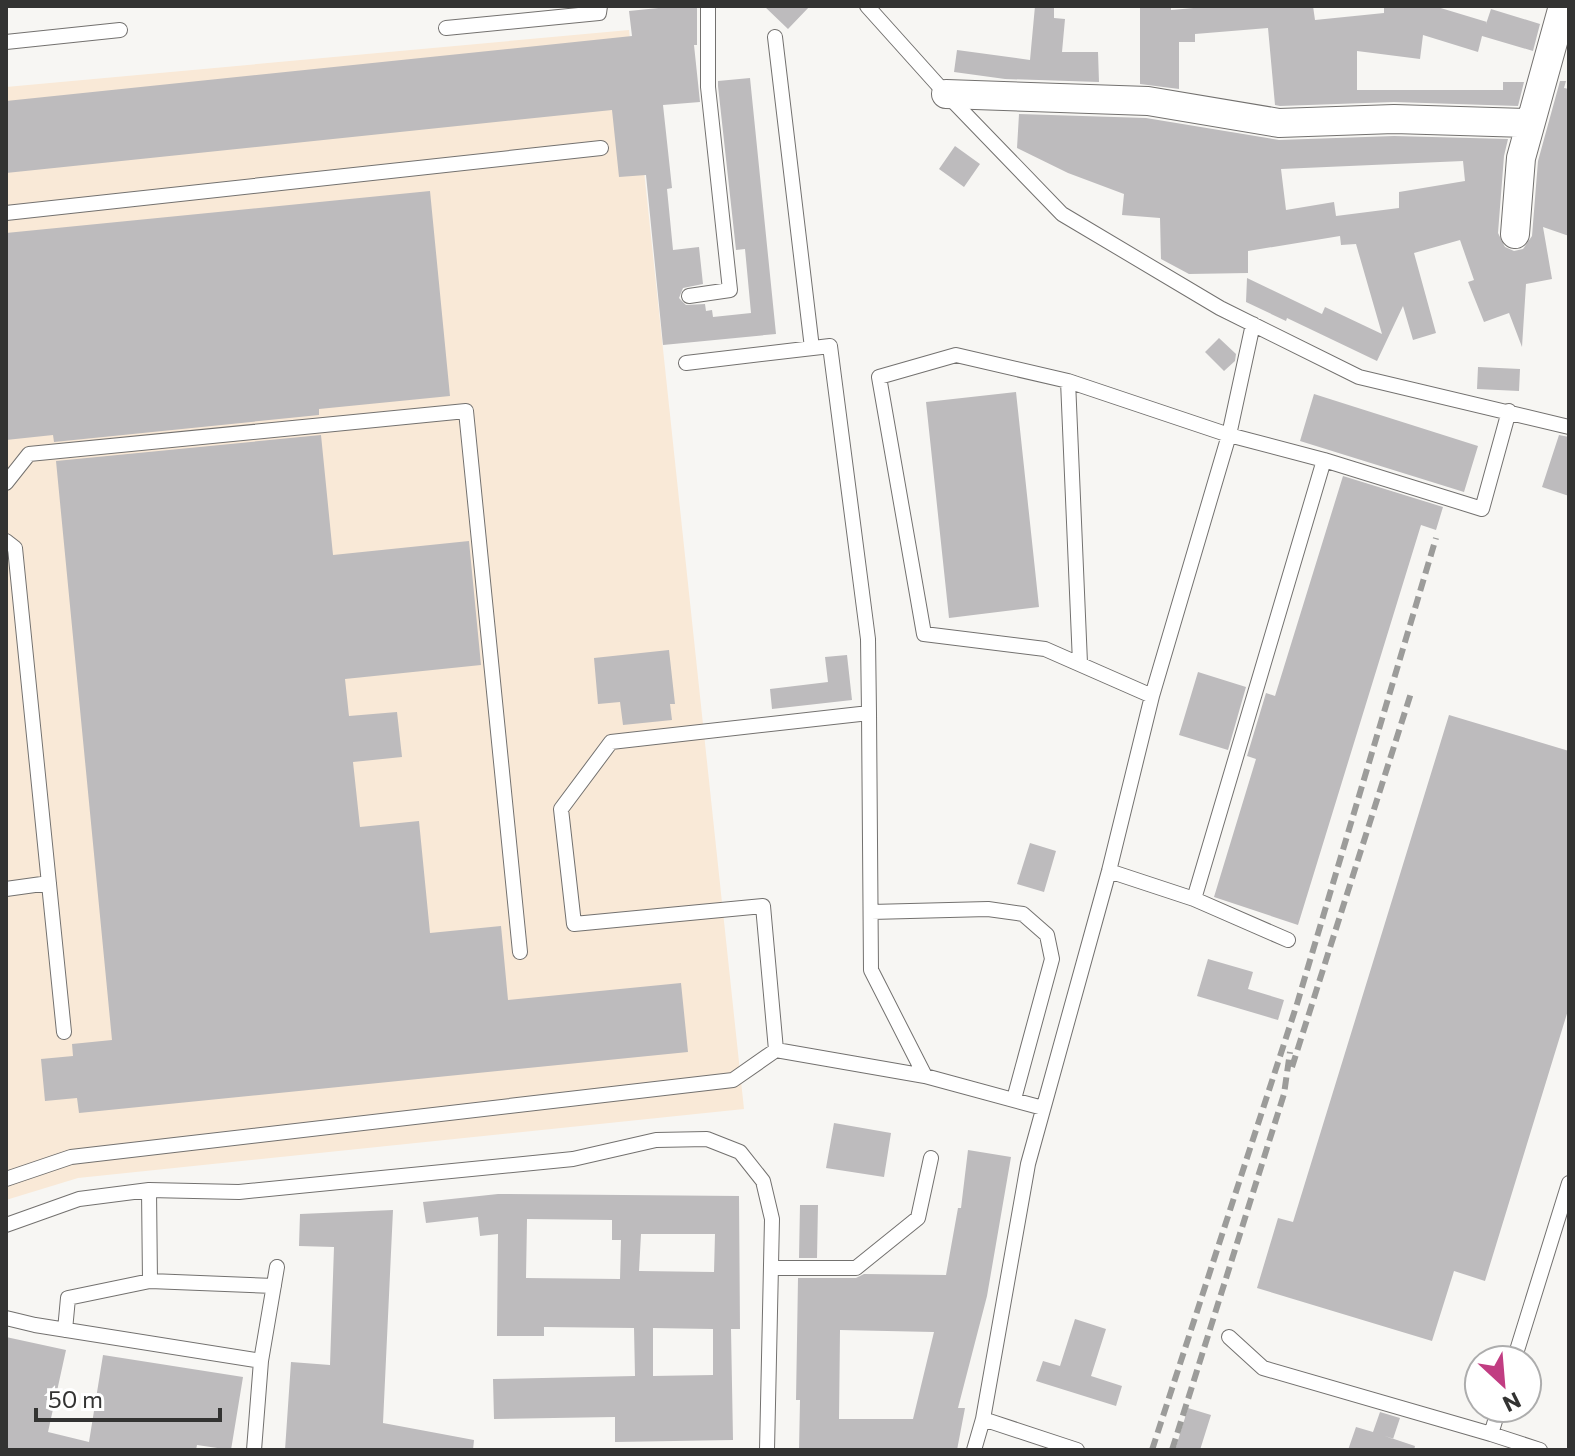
<svg xmlns="http://www.w3.org/2000/svg" width="1575" height="1456" viewBox="0 0 1575 1456" font-family="Commissioner,sans-serif">
<rect width="100%" height="100%" fill="#f7f6f3"/>
<path fill="#f9e9d7" d="M 629,30 L 744,1109 L 78,1178 L 6,1200 L 6,87 Z"/>
<path fill="#bdbbbd" fill-rule="evenodd" d="M 678,6 L 697,6 L 697,45 L 694,45 L 700,102 L 663,105 L 672,188 L 667,189 L 673,250 L 699,247 L 703,284 L 683,288 L 679,298 L 686,305 L 705,304 L 706,311 L 712,310 L 713,317 L 751,313 L 745,249 L 736,250 L 718,86 L 718,81 L 750,78 L 776,334 L 663,345 L 646,175 L 619,177 L 612,110 L 6,173 L 6,101 L 632,36 L 629,11 Z
M 764,6 L 810,6 L 788,29 Z
M 1035,6 L 1054,6 L 1054,18 L 1065,19 L 1062,52 L 1098,52 L 1099,82 L 1005,79 L 954,72 L 957,50 L 1030,60 Z
M 1140,6 L 1171,6 L 1171,10 L 1216,6 L 1313,6 L 1315,20 L 1384,13 L 1384,6 L 1434,6 L 1487,22 L 1486,24 L 1491,9 L 1540,24 L 1533,51 L 1482,36 L 1478,52 L 1423,35 L 1420,59 L 1357,51 L 1357,90 L 1503,90 L 1503,82 L 1524,82 L 1518,106 L 1394,102 L 1280,106 L 1275,105 L 1268,28 L 1195,34 L 1195,42 L 1179,42 L 1179,89 L 1140,84 Z
M 1560,81 L 1566,81 L 1564,88 L 1569,89 L 1569,236 L 1543,227 L 1552,279 L 1526,284 L 1522,347 L 1509,313 L 1484,322 L 1468,282 L 1474,280 L 1460,240 L 1414,253 L 1436,333 L 1413,340 L 1403,306 L 1377,361 L 1287,318 L 1286,321 L 1246,302 L 1247,278 L 1322,314 L 1325,307 L 1382,334 L 1356,244 L 1341,245 L 1340,236 L 1248,251 L 1248,273 L 1189,274 L 1161,259 L 1160,218 L 1122,215 L 1124,194 L 1068,173 L 1017,148 L 1019,114 L 1146,118 L 1279,140 L 1394,136 L 1508,139 L 1504,156 L 1498,233 L 1505,247 L 1514,251 L 1523,249 L 1532,236 L 1538,161 ZM 1463,161 L 1465,181 L 1399,192 L 1399,208 L 1336,216 L 1334,202 L 1286,210 L 1281,169 Z
M 955,146 L 980,164 L 964,187 L 939,169 Z
M 430,191 L 450,396 L 319,409 L 319,415 L 54,442 L 53,435 L 6,440 L 6,233 Z
M 1219,338 L 1236,354 L 1235,361 L 1224,371 L 1205,352 Z
M 1478,367 L 1520,369 L 1519,391 L 1477,389 Z
M 1016,392 L 1039,607 L 949,618 L 926,402 Z
M 1314,394 L 1478,446 L 1464,492 L 1300,441 Z
M 321,435 L 333,555 L 469,541 L 481,665 L 345,679 L 349,716 L 397,712 L 402,757 L 353,762 L 360,827 L 419,821 L 430,933 L 501,926 L 508,1000 L 681,983 L 688,1052 L 79,1113 L 77,1098 L 45,1101 L 41,1059 L 73,1056 L 72,1044 L 112,1040 L 56,461 Z
M 1559,435 L 1569,437 L 1569,496 L 1542,487 Z
M 1343,476 L 1443,507 L 1436,530 L 1421,525 L 1298,925 L 1214,897 L 1256,759 L 1247,756 L 1266,693 L 1275,696 Z
M 669,650 L 675,704 L 670,704 L 672,720 L 623,725 L 620,702 L 598,704 L 594,658 Z
M 847,655 L 852,700 L 772,709 L 770,689 L 828,682 L 825,657 Z
M 1198,672 L 1246,687 L 1228,750 L 1179,735 Z
M 1449,715 L 1569,751 L 1569,1007 L 1485,1281 L 1454,1271 L 1432,1341 L 1257,1288 L 1278,1218 L 1293,1222 Z
M 1030,843 L 1056,851 L 1044,892 L 1017,884 Z
M 1208,959 L 1253,972 L 1248,989 L 1284,1000 L 1278,1020 L 1197,996 Z
M 834,1123 L 891,1133 L 884,1177 L 826,1168 Z
M 968,1150 L 1011,1157 L 987,1296 L 958,1408 L 965,1408 L 957,1450 L 799,1450 L 800,1400 L 796,1400 L 798,1278 L 856,1278 L 864,1274 L 946,1275 L 958,1208 L 961,1208 ZM 840,1330 L 934,1332 L 913,1419 L 839,1419 Z
M 498,1194 L 739,1196 L 740,1329 L 731,1329 L 733,1440 L 615,1442 L 615,1417 L 494,1419 L 493,1379 L 635,1376 L 634,1328 L 544,1327 L 544,1336 L 497,1336 L 498,1234 L 480,1236 L 478,1217 L 426,1223 L 423,1202 ZM 527,1219 L 612,1220 L 612,1240 L 621,1240 L 620,1279 L 526,1278 ZM 641,1234 L 715,1234 L 714,1272 L 639,1271 ZM 653,1328 L 713,1329 L 713,1375 L 653,1376 Z
M 800,1205 L 818,1205 L 817,1258 L 799,1258 Z
M 393,1210 L 383,1423 L 474,1440 L 473,1450 L 285,1450 L 291,1362 L 330,1365 L 334,1247 L 299,1246 L 300,1214 Z
M 1075,1319 L 1106,1329 L 1091,1376 L 1122,1386 L 1116,1406 L 1036,1381 L 1043,1361 L 1060,1366 Z
M 6,1337 L 66,1350 L 48,1432 L 89,1442 L 103,1355 L 243,1377 L 231,1450 L 197,1445 L 196,1450 L 6,1450 Z
M 1188,1408 L 1211,1415 L 1200,1450 L 1175,1450 Z
M 1380,1412 L 1400,1418 L 1393,1439 L 1385,1436 L 1415,1446 L 1414,1450 L 1348,1450 L 1356,1427 L 1373,1432 Z"/>
<g fill="none" stroke-linecap="round" stroke-linejoin="round">
<g stroke="#73716f" stroke-width="16">
<path id="lane" d="M 867,6 L 946,94 L 1062,214 L 1220,308 L 1359,377 L 1569,427
M 446,28 L 599,13 L 600,6
M 775,37 L 812,348
M 6,42 L 120,30
M 6,213 L 601,148
M 689,296 L 730,290 L 708,87 L 708,6
M 1068,381 L 1080,663
M 1324,460 L 1482,509 L 1509,411
M 6,483 L 29,454 L 466,411 L 520,952
M 6,541 L 15,548 L 64,1032
M 1152,696 L 1045,649 L 924,634 L 879,377 L 956,355 L 1068,381 L 1229,435 L 1324,460 L 1194,899
M 869,713 L 871,970 L 925,1076 L 1043,1108
M 1109,871 L 1194,899 L 1288,940
M 6,889 L 49,883
M 871,912 L 988,909 L 1023,914 L 1047,935 L 1052,959 L 1014,1099
M 776,1050 L 925,1076
M 6,1179 L 71,1157 L 733,1080 L 776,1050 L 763,906 L 574,924 L 561,809 L 611,742 L 869,713 L 868,639 L 830,346 L 686,363
M 149,1190 L 150,1281
M 6,1225 L 79,1199 L 149,1190 L 239,1192 L 573,1159 L 656,1140 L 707,1139 L 740,1152 L 763,1181 L 772,1219 L 767,1450
M 772,1268 L 856,1268 L 918,1218 L 931,1158
M 6,1318 L 35,1325 L 261,1361 L 254,1450
M 65,1330 L 68,1298 L 150,1281 L 274,1286
M 1229,1337 L 1263,1368 L 1491,1434
M 1514,1360 L 1569,1183
M 261,1361 L 277,1267
M 1499,1408 L 1491,1434 L 1540,1450
M 983,1419 L 1077,1450
M 974,1450 L 983,1419 L 1028,1164 L 1109,871 L 1152,696 L 1229,435 L 1253,324"/>
</g>
<g stroke="#73716f" stroke-width="30">
<path id="street" d="M 946,94 L 1148,101 L 1279,123 L 1394,119 L 1529,123
M 1515,234 L 1521,158 L 1563,6"/>
</g>
<use href="#lane" stroke="#fff" stroke-width="14"/>
<use href="#street" stroke="#fff" stroke-width="28"/>
<path stroke="#9c9c9a" stroke-width="6" stroke-dasharray="12 6" stroke-linecap="butt" d="M 1292,1067 L 1411,693
M 1152,1450 L 1297,1004 L 1436,538
M 1172,1450 L 1284,1094 L 1290,1052"/>
</g>
<rect width="1575" height="1456" fill="none" stroke="#333332" stroke-width="16"/>
<g transform="translate(1503 1384) rotate(154)"><circle r="38" fill="#ffffff" stroke="#adadad" stroke-width="2"/>
<path d="M0-6L14 30L0 20L-14 30Z" fill="#c13d82"/>
<text y="-12" font-size="22" font-weight="bold" text-anchor="middle" fill="#333332">N</text>
</g>
<path d="M36 1408v12h184v-12" fill="none" stroke="#333332" stroke-width="4"/>
<text x="48" y="1408" font-size="24" fill="#333332" stroke="#ffffff" stroke-width="6" paint-order="stroke">50 m</text>
</svg>
